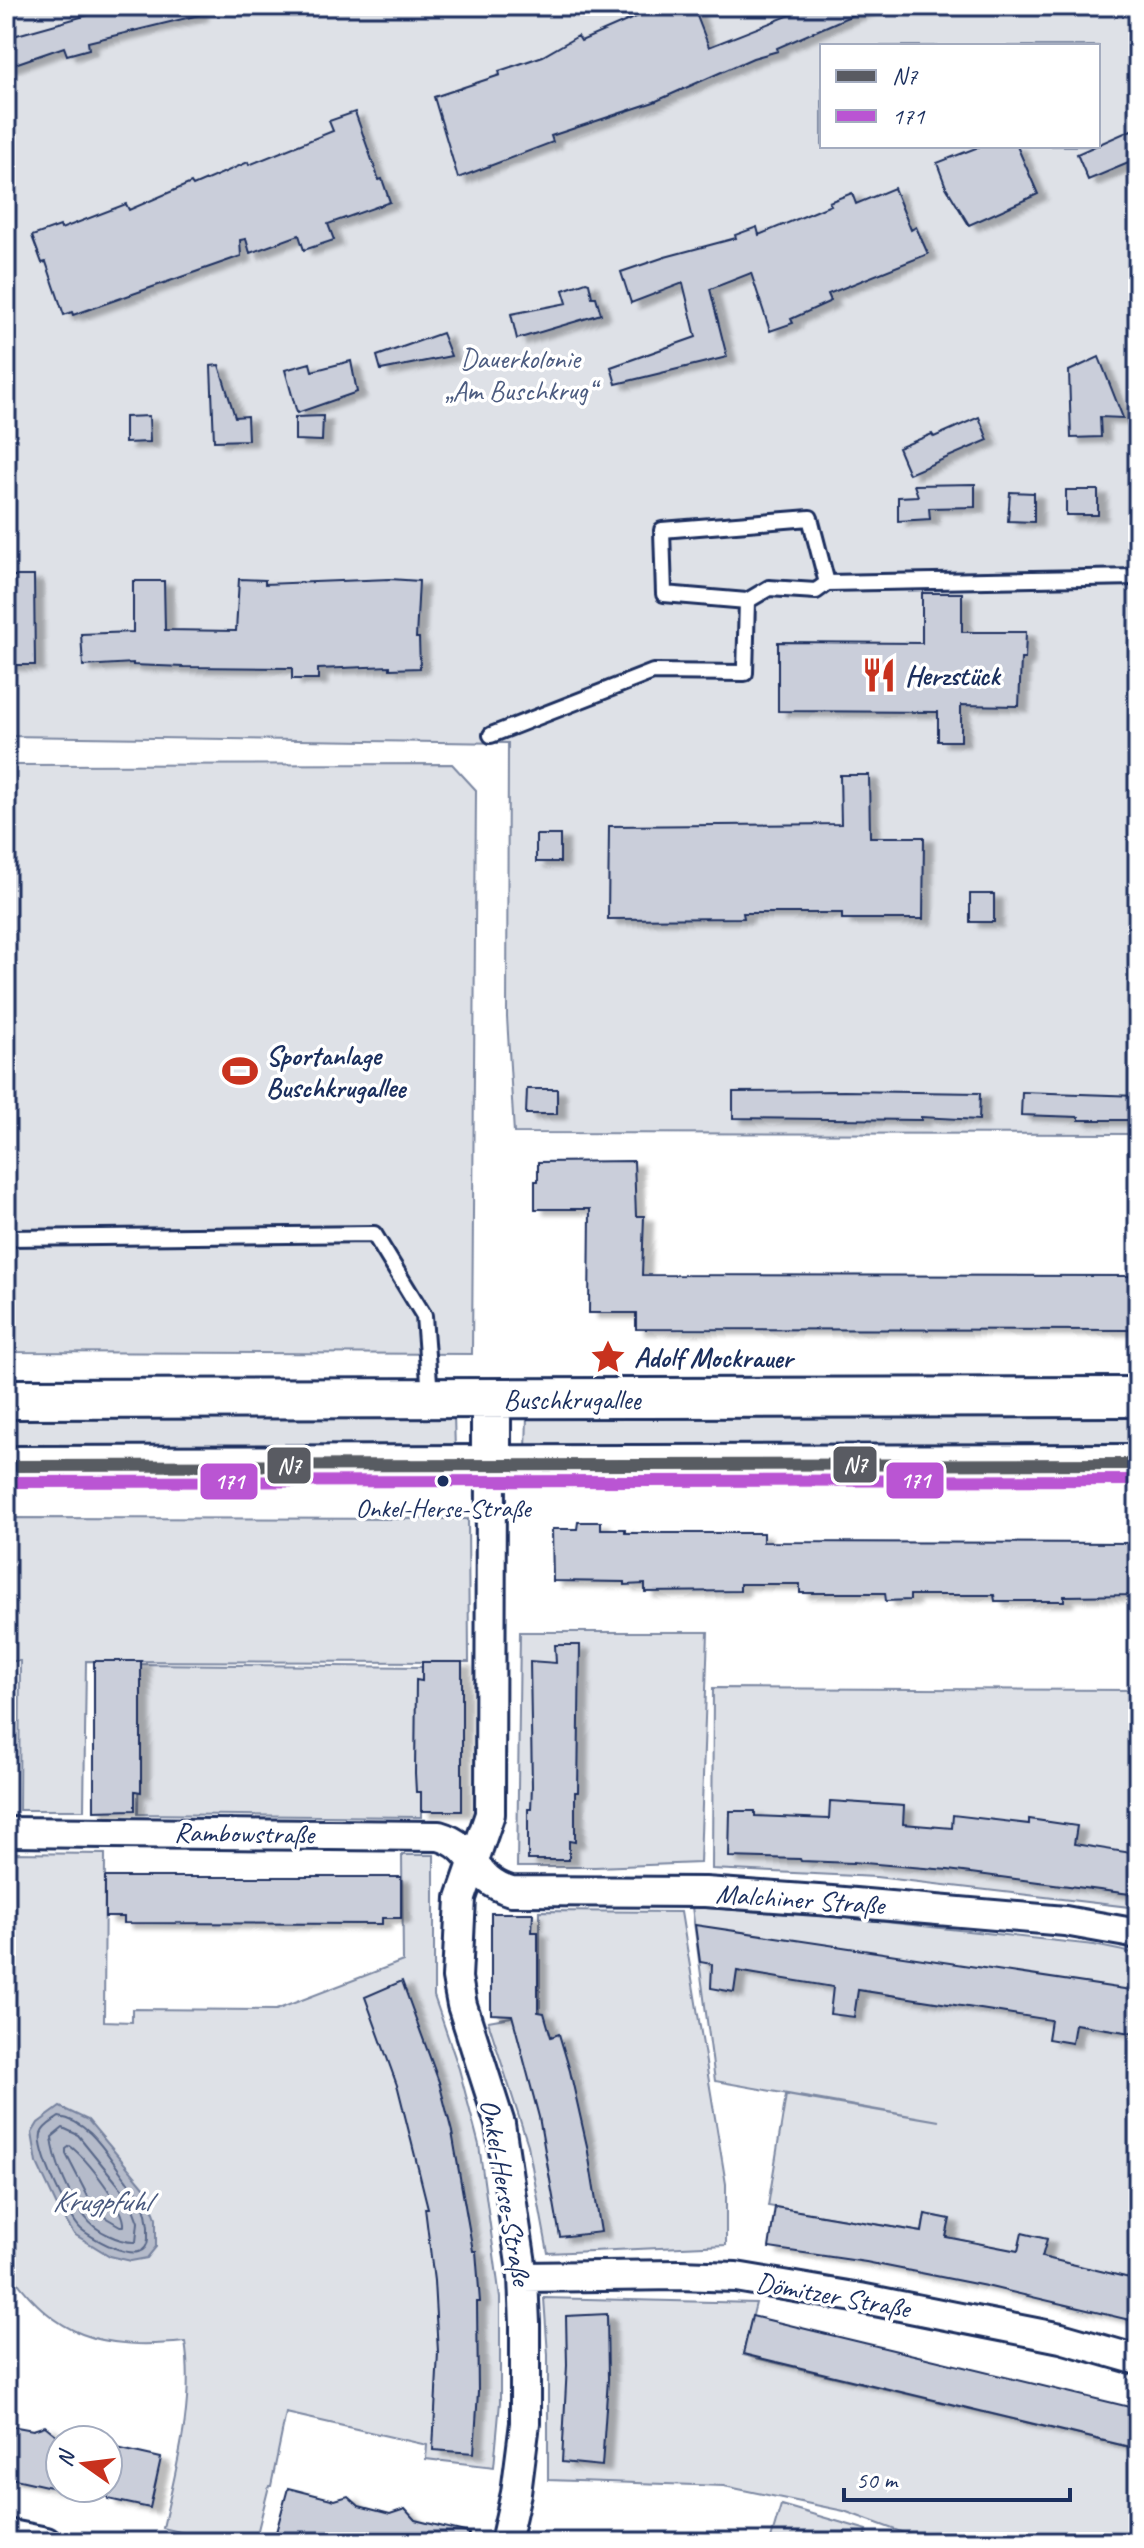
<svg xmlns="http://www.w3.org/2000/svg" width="1144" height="2548" viewBox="0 0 1144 2548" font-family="Caveat,sans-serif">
<defs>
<filter id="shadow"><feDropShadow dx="9" dy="5" stdDeviation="2" flood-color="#0004"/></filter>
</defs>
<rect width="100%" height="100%" fill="#fff"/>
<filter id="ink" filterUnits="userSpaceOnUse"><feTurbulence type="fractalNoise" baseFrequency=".0125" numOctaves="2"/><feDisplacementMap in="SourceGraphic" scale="16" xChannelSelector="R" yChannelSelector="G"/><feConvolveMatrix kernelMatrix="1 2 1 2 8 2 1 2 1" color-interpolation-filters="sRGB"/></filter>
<g filter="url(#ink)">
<path fill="#dee1e7" stroke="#7c88a2" stroke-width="2" fill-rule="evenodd" d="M 6,6 L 1138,6 L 1138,1134 L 514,1133 L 507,1017 L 508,743 L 6,736 ZM 822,46 L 1098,46 L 1098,146 L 822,146 Z
M 452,764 L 476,790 L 472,1354 L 6,1352 L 6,765 Z
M 6,1413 L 454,1415 L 455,1451 L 6,1450 Z
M 527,1416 L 1138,1417 L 1138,1452 L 526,1450 Z
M 6,1518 L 468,1519 L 469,1662 L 86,1661 L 84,1810 L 19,1810 L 20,1661 L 6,1661 Z
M 520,1632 L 708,1632 L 700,1863 L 595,1867 L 517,1867 Z
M 140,1664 L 422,1667 L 421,1817 L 138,1814 Z
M 713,1688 L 1138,1690 L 1138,1908 L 876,1877 L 712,1869 Z
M 6,1853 L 105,1854 L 104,2021 L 132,2022 L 132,2009 L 276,2010 L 403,1961 L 402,1855 L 434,1855 L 434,1996 L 459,2069 L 479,2145 L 500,2298 L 500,2402 L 494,2467 L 426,2459 L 427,2445 L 286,2413 L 271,2486 L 269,2486 L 255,2542 L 222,2542 L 163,2528 C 176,2468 195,2404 185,2342 C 102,2350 53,2338 6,2266 Z
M 692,1907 L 840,1917 L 1094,1945 L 1138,1954 L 1138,2280 L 1042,2258 L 1046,2239 L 1018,2252 L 946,2237 L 949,2219 L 925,2214 L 922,2232 L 768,2206 L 786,2095 L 939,2121 L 715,2081 Z
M 540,1911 L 681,1912 L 726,2184 L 726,2245 L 548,2253 L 528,2145 L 488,2021 L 540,2012 Z
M 544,2298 L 756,2303 L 743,2355 L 1138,2449 L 1138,2542 L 928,2542 L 844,2511 L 724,2486 L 548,2480 L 548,2355 Z
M 781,2505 L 867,2530 L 864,2542 L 770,2542 Z"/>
<path fill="#b5bbca" stroke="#77839f" stroke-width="2" d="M 60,2107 L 88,2120 L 145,2188 L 156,2218 L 156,2247 L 147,2258 L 131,2261 L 110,2256 L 74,2234 L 58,2208 L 37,2163 L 32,2133 L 38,2123 Z"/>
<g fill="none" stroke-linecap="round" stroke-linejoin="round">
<path stroke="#596789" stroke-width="2" d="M 59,2117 C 90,2121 107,2155 125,2178 C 128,2183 134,2187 137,2192 C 146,2205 149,2224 148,2239 C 146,2270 93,2239 81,2229 C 68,2217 37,2151 41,2134 C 43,2126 54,2121 59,2117 Z
M 63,2128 L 78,2135 L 129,2198 L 138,2222 L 136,2242 C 121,2243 95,2231 86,2218 C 70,2199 54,2161 52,2137 Z
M 70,2146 C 86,2158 126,2208 124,2226 L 120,2226 L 96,2212 L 66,2154 L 66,2149 Z"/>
</g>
<path fill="#caceda" stroke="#1b2f5e" stroke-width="2" filter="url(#shadow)" d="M 120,6 L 198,6 L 199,15 L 88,42 L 89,49 L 67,55 L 64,47 L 6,67 L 6,38 Z
M 661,6 L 693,6 L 709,47 L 813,6 L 873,6 L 777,48 L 778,51 L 753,58 L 654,102 L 551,136 L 553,142 L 458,178 L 434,97 L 500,75 L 499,71 L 543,56 L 578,36 L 581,41 Z
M 355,112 L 379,180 L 382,179 L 390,202 L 328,224 L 334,240 L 304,250 L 299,235 L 250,253 L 246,239 L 240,240 L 241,256 L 73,315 L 72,312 L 64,315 L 46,262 L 42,263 L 32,236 L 60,226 L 61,229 L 126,204 L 129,210 L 191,183 L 193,186 L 248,162 L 249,165 L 333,131 L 329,121 Z
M 1138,127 L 1138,159 L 1088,180 L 1077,154 Z
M 981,146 L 1017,146 L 1038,194 L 969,225 L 946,187 L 937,163 Z
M 894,188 L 911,230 L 916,227 L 928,254 L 828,294 L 831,301 L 791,319 L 793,323 L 770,331 L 751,273 L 710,289 L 727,357 L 616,384 L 611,367 L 696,337 L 683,283 L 631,303 L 621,272 L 665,257 L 736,238 L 735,235 L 757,227 L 759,235 L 831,205 L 829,202 L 852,193 L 856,204 Z
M 586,282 L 589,283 L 592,297 L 596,297 L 601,314 L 517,339 L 511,314 L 567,303 L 563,290 Z
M 442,333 L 451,356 L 381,370 L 377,356 Z
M 1099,357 L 1123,418 L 1100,417 L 1101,437 L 1071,438 L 1069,371 Z
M 351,361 L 357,392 L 297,413 L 285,370 L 310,363 L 312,371 Z
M 219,365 L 235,417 L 247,416 L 248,440 L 214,441 L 211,366 Z
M 149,416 L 150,442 L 125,443 L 125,417 Z
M 323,416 L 322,441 L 295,440 L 295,417 Z
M 979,417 L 988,440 L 909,474 L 898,448 L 932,434 L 934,437 Z
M 975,484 L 975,507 L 929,508 L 930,519 L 898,521 L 898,497 L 918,496 L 914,485 Z
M 1066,490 L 1098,490 L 1098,515 L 1066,515 Z
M 1010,492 L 1034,493 L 1034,522 L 1008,521 Z
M 6,576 L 34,576 L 35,665 L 7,665 Z
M 239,579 L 265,580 L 265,584 L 390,579 L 419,581 L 416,638 L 419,638 L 420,668 L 390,669 L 390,666 L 318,669 L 318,679 L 292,679 L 292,668 L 184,667 L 133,665 L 133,663 L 83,666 L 81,634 L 133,632 L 133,581 L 164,581 L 165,630 L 236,631 Z
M 922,593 L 962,593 L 962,632 L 1026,632 L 1025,659 L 1021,659 L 1019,706 L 961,705 L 961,741 L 938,741 L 938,712 L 778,711 L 778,642 L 922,643 Z
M 840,775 L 869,775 L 870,837 L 924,837 L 923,919 L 842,919 L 842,913 L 743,913 L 744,918 L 608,919 L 609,826 L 841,824 Z
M 536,835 L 560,835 L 560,862 L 536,862 Z
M 970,894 L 994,894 L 994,922 L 970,922 Z
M 527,1089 L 557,1089 L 557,1114 L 526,1114 Z
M 844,1091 L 980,1093 L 979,1120 L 921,1117 L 921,1120 L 733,1118 L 733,1092 Z
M 1022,1092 L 1138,1096 L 1138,1120 L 1079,1120 L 1079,1117 L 1021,1115 Z
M 634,1161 L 636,1216 L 644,1216 L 642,1275 L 1138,1276 L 1138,1330 L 636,1329 L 636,1313 L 589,1313 L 590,1209 L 535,1209 L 535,1181 L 538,1181 L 538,1162 Z
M 578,1522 L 601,1522 L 601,1529 L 625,1529 L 625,1533 L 763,1533 L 763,1542 L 1138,1543 L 1138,1595 L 1064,1596 L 1064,1601 L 995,1601 L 994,1595 L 910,1595 L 910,1600 L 886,1601 L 885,1593 L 800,1593 L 800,1584 L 740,1584 L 740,1591 L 645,1592 L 645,1584 L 625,1585 L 625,1582 L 553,1581 L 552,1529 L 577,1529 Z
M 555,1645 L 580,1645 L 578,1792 L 575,1792 L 575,1842 L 569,1841 L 569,1860 L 528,1860 L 528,1809 L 531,1809 L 532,1786 L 530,1661 L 556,1663 Z
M 94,1661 L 141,1661 L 141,1792 L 135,1791 L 135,1810 L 94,1811 Z
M 422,1662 L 462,1662 L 462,1811 L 421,1811 L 421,1792 L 416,1792 L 415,1773 L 416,1680 L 422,1681 Z
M 830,1801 L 904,1806 L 903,1824 L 952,1828 L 953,1815 L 1029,1824 L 1029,1819 L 1077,1826 L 1074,1844 L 1138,1854 L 1138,1895 L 948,1870 L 853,1862 L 853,1863 L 801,1861 L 800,1859 L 729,1857 L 730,1811 L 755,1811 L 755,1816 L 829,1819 Z
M 105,1877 L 401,1877 L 401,1918 L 382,1918 L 382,1924 L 124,1923 L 124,1917 L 105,1917 Z
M 491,1913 L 533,1913 L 532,1932 L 538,1932 L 538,2012 L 544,2013 L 551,2037 L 559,2034 L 570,2071 L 587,2146 L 601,2232 L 560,2237 L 539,2117 L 512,2015 L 491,2014 Z
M 695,1925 L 1131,1990 L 1138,1992 L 1138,2034 L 1075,2024 L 1072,2043 L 1048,2039 L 1051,2020 L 858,1990 L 854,2017 L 830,2014 L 833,1987 L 737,1971 L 734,1992 L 711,1988 L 712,1964 L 700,1962 Z
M 402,1981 L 439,2082 L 452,2132 L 473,2251 L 476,2251 L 480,2302 L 477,2302 L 478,2392 L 474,2453 L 433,2450 L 438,2352 L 434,2281 L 425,2208 L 428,2208 L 398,2088 L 365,1997 Z
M 775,2207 L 922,2232 L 925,2214 L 950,2219 L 946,2237 L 1018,2251 L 1022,2233 L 1047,2239 L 1042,2257 L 1138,2280 L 1138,2322 L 986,2286 L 866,2262 L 769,2248 Z
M 607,2314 L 608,2379 L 602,2466 L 562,2462 L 567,2365 L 566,2316 Z
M 752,2316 L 1138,2409 L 1138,2449 L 743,2354 Z
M 6,2425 L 33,2430 L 45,2426 L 60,2438 L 60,2489 L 6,2477 Z
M 108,2446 L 161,2458 L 150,2508 L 108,2499 Z
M 288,2488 L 335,2500 L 348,2496 L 359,2506 L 390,2514 L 405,2509 L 415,2520 L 469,2533 L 468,2542 L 298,2542 L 275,2536 Z"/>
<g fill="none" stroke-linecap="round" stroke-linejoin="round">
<g stroke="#1b2f5e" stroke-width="20">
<path id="service" d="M 827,583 L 1138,577
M 491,735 L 653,672 L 745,673 L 747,601 L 664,594 L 662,530 L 810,518 L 827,583 L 816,591 L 769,588 L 747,601
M 6,1238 L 374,1234 L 424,1316 L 430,1395"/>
</g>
<g stroke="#1b2f5e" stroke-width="34">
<path id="minor" d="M 491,1465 L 490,1814 L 461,1898 L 457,1978 L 462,2005 L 500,2124 L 523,2277 L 525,2324 L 525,2423 L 516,2493 L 505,2542
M 6,1832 L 439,1836 C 478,1847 470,1879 511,1891 L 705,1892 L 832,1901 L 1065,1921 L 1138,1934
M 523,2277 L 680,2275 L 736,2277 L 860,2298 L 1061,2338 L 1138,2360
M 6,2534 L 46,2542"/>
</g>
<g stroke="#1b2f5e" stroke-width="44">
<path id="secondary" d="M 6,1399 L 1138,1397
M 491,1399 L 491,1465
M 6,1466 L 1138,1464"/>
</g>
<use href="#service" stroke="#fff" stroke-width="14"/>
<use href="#minor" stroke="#fff" stroke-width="28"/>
<use href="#secondary" stroke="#fff" stroke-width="38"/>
<g stroke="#fff" stroke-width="18">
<path id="bus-1" d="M 6,1466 L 1138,1464"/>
</g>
<g stroke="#fff" stroke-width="18">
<path id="bus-2" d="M 6,1482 L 1138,1480"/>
</g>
<use href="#bus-1" stroke="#595b62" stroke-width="12"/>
<use href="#bus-2" stroke="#ba55d3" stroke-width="12"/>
</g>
</g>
<defs>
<g id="restaurant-bare" transform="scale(2.76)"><path d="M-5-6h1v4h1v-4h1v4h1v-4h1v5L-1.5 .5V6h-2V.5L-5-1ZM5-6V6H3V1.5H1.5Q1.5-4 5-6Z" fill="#c8321e" stroke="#fff" stroke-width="2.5" paint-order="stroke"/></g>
<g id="stadium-bare" transform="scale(2.76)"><path d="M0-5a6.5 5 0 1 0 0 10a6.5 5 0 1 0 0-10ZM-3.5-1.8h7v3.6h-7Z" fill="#c8321e" stroke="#fff" stroke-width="2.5" paint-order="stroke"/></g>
<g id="sight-bare" transform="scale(2.76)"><path d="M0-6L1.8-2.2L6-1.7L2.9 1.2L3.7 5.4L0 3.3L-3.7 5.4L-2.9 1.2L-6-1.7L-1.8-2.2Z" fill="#c8321e" stroke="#fff" stroke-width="2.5" paint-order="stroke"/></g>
</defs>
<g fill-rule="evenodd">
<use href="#restaurant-bare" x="879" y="675"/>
<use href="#stadium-bare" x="240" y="1071"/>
<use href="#sight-bare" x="608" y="1357"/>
</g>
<circle fill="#1b2f5e" stroke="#fff" stroke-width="3" cx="443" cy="1481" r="7"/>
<g text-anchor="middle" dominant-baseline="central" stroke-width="7" stroke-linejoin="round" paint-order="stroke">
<g font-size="26" fill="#1b2f5e" stroke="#fff">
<text x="443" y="1508">Onkel-Herse-Straße</text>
</g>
<g font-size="28" fill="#4c5c80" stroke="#fff">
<text x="520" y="358">Dauerkolonie<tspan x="520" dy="32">„Am Buschkrug“</tspan></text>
</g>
<g font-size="28" font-weight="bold" fill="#1b2f5e" stroke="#fff" text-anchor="start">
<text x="905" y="675">Herzstück</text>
<text x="266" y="1055">Sportanlage<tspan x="266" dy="32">Buschkrugallee</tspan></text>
<text x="634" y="1357">Adolf Mockrauer</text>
</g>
<g font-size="28" fill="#1b2f5e" stroke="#fff">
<text x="572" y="1399">Buschkrugallee</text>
<text transform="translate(244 1833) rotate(1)">Rambowstraße</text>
<text transform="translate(800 1899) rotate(4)">Malchiner Straße</text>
<text transform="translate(506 2192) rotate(80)">Onkel-Herse-Straße</text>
<text transform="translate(833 2295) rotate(10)">Dömitzer Straße</text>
</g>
<g font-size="30" font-style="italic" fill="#49597e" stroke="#fff">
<text x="101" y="2201">Krugpfuhl</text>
</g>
</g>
<g stroke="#fff" stroke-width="3">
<rect x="832" y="1445" width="46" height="39" rx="8" fill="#595b62"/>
<rect x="266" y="1446" width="46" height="39" rx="8" fill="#595b62"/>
<rect x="885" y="1461" width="60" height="39" rx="8" fill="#ba55d3"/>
<rect x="199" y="1462" width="60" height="39" rx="8" fill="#ba55d3"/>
</g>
<g font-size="22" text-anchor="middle" font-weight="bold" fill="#fff">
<text x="855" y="1472">N7</text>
<text x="289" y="1473">N7</text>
<text x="915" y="1488">171</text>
<text x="229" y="1489">171</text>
</g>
<rect width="1144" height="2548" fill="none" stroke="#fff" stroke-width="32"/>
<rect x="16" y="16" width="1112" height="2516" fill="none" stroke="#1b2f5e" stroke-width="3" filter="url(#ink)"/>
<rect x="820" y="44" width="280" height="104" fill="#ffffff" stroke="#a4acbf" stroke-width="2"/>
<rect x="836" y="70" width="40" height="12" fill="#595b62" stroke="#a4acbf" stroke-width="2"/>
<text x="892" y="84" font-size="24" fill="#1b2f5e">N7</text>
<rect x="836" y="110" width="40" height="12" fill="#ba55d3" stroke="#a4acbf" stroke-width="2"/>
<text x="892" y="124" font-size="24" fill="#1b2f5e">171</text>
<g transform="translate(84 2464) rotate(284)"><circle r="38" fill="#ffffff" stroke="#a4acbf" stroke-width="2"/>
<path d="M0-6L14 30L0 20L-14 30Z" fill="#c8321e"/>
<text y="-12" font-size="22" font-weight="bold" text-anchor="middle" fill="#1b2f5e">N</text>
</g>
<path d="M844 2488v12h226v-12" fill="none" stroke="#1b2f5e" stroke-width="4"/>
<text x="856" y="2488" font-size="24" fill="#1b2f5e" stroke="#ffffff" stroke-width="6" paint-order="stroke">50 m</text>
</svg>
